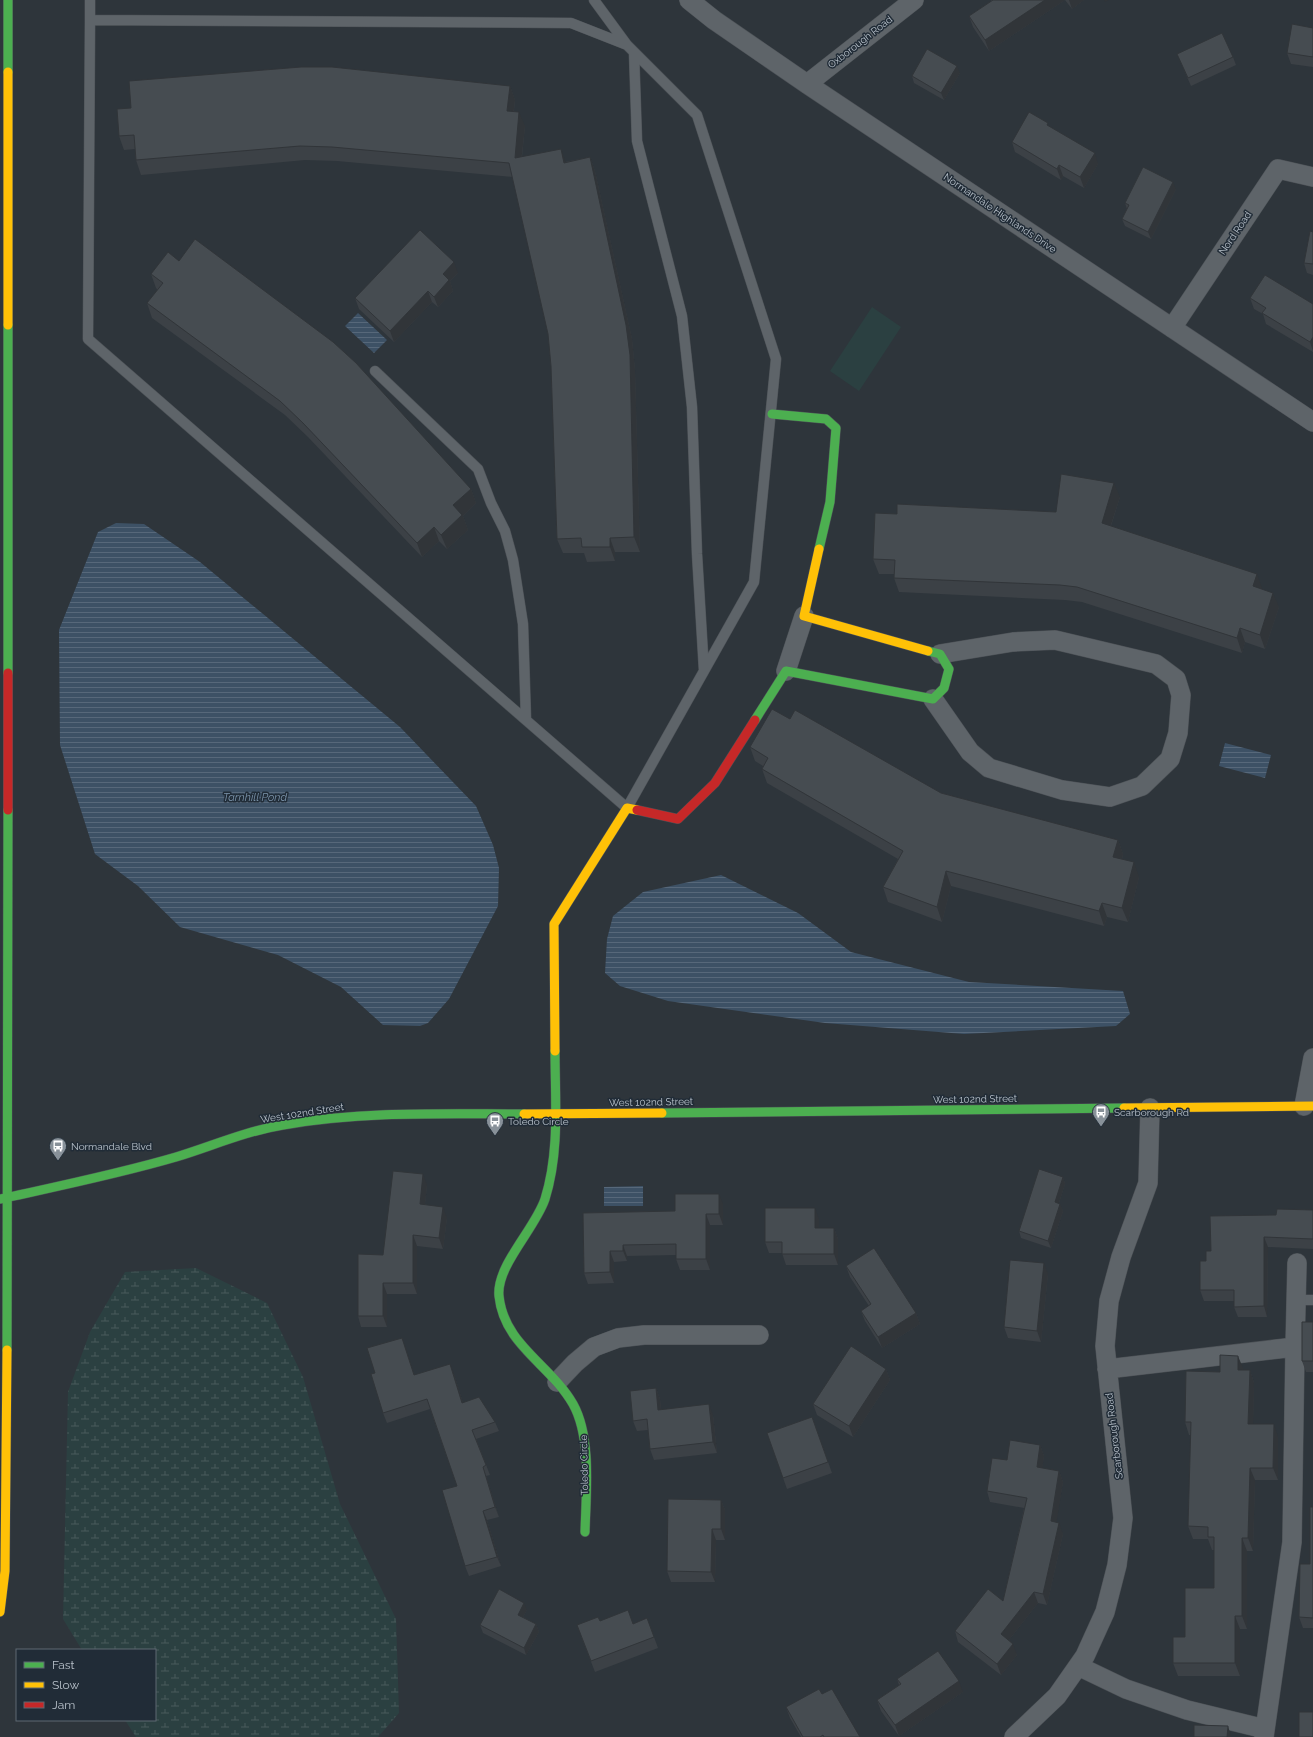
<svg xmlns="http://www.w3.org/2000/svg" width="1313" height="1737" viewBox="0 0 1313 1737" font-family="Raleway,sans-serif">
<defs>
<pattern id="wetland-marsh" width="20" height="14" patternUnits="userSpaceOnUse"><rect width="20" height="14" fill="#2b4041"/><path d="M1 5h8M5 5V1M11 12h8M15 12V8" fill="none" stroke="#485a5b"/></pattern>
<pattern id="water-rules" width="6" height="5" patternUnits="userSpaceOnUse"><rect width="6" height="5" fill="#3d5165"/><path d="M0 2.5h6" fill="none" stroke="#57687a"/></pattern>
</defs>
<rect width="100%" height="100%" fill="#2e353b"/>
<path fill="url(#wetland-marsh)" d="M 196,1268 L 267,1303 L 303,1377 L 340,1504 L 396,1619 L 399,1713 L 378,1737 L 136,1737 L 125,1720 L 155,1720 L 155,1650 L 82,1650 L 63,1619 L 68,1392 L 90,1332 L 125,1272 Z"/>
<path fill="#2b4041" d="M 872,307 L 901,327 L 859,391 L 830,371 Z"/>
<path fill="url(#water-rules)" d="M 358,313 L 387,340 L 374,353 L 345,326 Z
M 116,523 L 144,524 L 200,562 L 400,727 L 476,806 L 493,845 L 499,868 L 498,906 L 449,999 L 428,1023 L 420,1026 L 383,1025 L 341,987 L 278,955 L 180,927 L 138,886 L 95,854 L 60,745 L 59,630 L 98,532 Z
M 1225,743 L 1271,755 L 1265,778 L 1219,766 Z
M 721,875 L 798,913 L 851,952 L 969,982 L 1123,991 L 1130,1014 L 1116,1026 L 964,1034 L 825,1023 L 668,1001 L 620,986 L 605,973 L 607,939 L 613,916 L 643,892 Z
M 643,1186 L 643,1206 L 604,1206 L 604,1187 Z"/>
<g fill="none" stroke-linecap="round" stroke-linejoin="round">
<g stroke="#4c5156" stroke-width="11">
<path id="lane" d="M 90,0 L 90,20
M 594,0 L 627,45
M 90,20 L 571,23 L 627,45 L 697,115 L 776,359 L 754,582 L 627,808 L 88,339 Z
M 634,52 L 637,141 L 682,316 L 692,407 L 697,554 L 704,671
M 375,371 L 478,469 L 491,503 L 505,531 L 513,560 L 523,624 L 526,720
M 1296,1300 L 1313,1300"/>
</g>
<g stroke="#4c5156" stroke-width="20">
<path id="street" d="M 689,0 L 714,20 L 807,84 L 1313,422
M 807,84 L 914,0
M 1172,328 L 1278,169 L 1313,177
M 786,671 L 804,616
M 933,699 L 970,752 L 989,768 L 1062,790 L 1110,797 L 1142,786 L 1170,759 L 1178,733 L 1181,695 L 1176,679 L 1156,664 L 1055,640 L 1013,642 L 940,654
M 1304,1106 L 1313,1058
M 1295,1347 L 1297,1263
M 1107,1369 L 1295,1347 L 1292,1542 L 1264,1737
M 557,1382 L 575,1363 L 594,1347 L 618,1338 L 644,1335 L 759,1335
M 1078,1666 L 1126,1689 L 1187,1710 L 1265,1729
M 1014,1737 L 1057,1696 L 1085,1656 L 1105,1612 L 1117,1565 L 1123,1518 L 1105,1346 L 1109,1301 L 1121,1257 L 1148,1183 L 1150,1108"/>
</g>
<g stroke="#4c5156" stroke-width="10">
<path id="fast" d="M 8,0 L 8,72
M 8,325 L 8,673
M 772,414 L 826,419 L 836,428 L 830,502 L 819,549
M 755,720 L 786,671 L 933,699 L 944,688 L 949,669 L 940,654 L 928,651
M 555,1051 C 555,1100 560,1151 545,1199 C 535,1229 496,1266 499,1296 C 504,1345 550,1364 573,1404 C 592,1438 586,1493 585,1532
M 662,1113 L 1124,1108
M 0,1199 C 59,1186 118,1174 176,1157 C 212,1146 246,1131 283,1125 C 363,1111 443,1114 524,1114
M 7,1350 L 8,810"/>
</g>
<g stroke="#4c5156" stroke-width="10">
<path id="slow" d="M 8,72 L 8,325
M 819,549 L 804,616 L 928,651
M 555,1051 L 554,924 L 627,808 L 637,810
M 1124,1108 L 1313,1106
M 524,1114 L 662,1113
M 0,1612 L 5,1571 L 7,1350"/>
</g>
<g stroke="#4c5156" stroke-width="10">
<path id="jam" d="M 8,673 L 8,810
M 637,810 L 678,819 L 715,783 L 755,720"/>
</g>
<use href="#lane" stroke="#5e6469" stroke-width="10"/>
<use href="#street" stroke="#5e6469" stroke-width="19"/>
<use href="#fast" stroke="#4caf50" stroke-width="9"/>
<use href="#slow" stroke="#ffc107" stroke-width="9"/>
<use href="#jam" stroke="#c62828" stroke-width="9"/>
</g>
<path fill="#3c4146" d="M 991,0 L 1065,0 L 989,51 L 973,27 L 969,16 L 991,1 Z
M 1065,0 L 1084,0 L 1072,9 Z
M 1313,28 L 1313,67 L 1291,64 L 1287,53 Z
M 1177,54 L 1233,57 L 1236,65 L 1191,86 Z
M 960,73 L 944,100 L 914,83 L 912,76 Z
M 510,86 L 515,100 L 514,111 L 525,126 L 522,157 L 565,162 L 590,157 L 595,171 L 632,339 L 635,370 L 640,552 L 615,552 L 615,561 L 587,562 L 584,553 L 563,553 L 557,539 L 551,366 L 548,334 L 513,177 L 337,161 L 305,160 L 141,175 L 136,160 L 135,149 L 124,150 L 119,136 Z
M 1049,126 L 1098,164 L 1084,188 L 1063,176 L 1061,180 L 1015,152 L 1012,142 Z
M 1176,189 L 1151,239 L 1125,226 L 1122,219 L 1127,209 L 1125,203 Z
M 1313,232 L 1313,275 L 1307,273 L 1304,263 Z
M 458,273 L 450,281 L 453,291 L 438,307 L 432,302 L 394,342 L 359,309 L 355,298 Z
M 151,274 L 471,489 L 476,503 L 463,516 L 468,530 L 447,549 L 439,541 L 422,557 L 308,437 L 285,415 L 152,318 L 147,303 L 158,290 L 156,288 Z
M 1250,298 L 1313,304 L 1313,352 L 1266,324 L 1263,314 L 1254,309 Z
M 1120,497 L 1111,526 L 1262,588 L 1262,589 L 1279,607 L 1265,649 L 1245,642 L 1242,653 L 1082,602 L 1065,600 L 899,592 L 894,578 L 894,574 L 879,574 L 873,559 L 897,514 L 1056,512 Z
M 790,719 L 941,793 L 1118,840 L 1123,854 L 1122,859 L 1139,877 L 1128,922 L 1107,917 L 1104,926 L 951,886 L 942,922 L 888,902 L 883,887 L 898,859 L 767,783 L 762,769 L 763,766 L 755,761 L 750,747 Z
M 1063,1177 L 1065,1184 L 1059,1203 L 1063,1211 L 1051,1248 L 1021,1238 L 1019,1231 Z
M 427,1185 L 425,1204 L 447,1218 L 443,1249 L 417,1246 L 417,1294 L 387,1294 L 387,1327 L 361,1327 L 358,1316 L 383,1255 Z
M 723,1204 L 723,1225 L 710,1225 L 710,1270 L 680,1270 L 676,1259 L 676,1255 L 627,1256 L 627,1261 L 614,1262 L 614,1283 L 588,1284 L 584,1273 L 583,1213 L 675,1211 Z
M 1313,1210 L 1313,1249 L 1268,1247 L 1267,1317 L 1238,1317 L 1234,1307 L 1234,1301 L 1204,1301 L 1200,1290 L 1206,1261 L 1276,1215 Z
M 819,1219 L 819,1228 L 834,1228 L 838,1239 L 838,1265 L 786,1265 L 782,1253 L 769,1253 L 765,1242 Z
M 846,1266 L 916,1313 L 920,1324 L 882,1348 L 865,1321 L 861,1311 L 869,1306 L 850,1277 Z
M 1048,1274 L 1041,1342 L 1008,1338 L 1004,1327 Z
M 1313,1322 L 1313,1372 L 1306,1372 L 1302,1361 Z
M 402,1338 L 414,1375 L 454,1374 L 463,1403 L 495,1422 L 499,1431 L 476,1439 L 490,1475 L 486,1476 L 499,1517 L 487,1520 L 501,1566 L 469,1576 L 465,1566 L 457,1486 L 430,1409 L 387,1423 L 383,1413 L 375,1373 Z
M 1243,1368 L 1243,1370 L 1250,1370 L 1254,1383 L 1253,1424 L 1278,1437 L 1278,1480 L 1255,1480 L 1253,1551 L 1247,1551 L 1247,1629 L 1240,1629 L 1240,1676 L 1178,1676 L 1173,1663 L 1185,1637 L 1214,1588 L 1214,1550 L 1212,1550 L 1208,1539 L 1193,1539 L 1188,1526 L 1191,1435 L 1189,1435 L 1185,1422 L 1220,1372 Z
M 886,1369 L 890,1380 L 853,1437 L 817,1415 L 813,1404 Z
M 656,1388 L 660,1399 L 661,1409 L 713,1415 L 717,1453 L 654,1460 L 650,1449 L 648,1430 L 637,1431 L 633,1421 Z
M 812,1417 L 832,1473 L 787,1489 L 767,1433 Z
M 1040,1445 L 1044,1456 L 1042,1468 L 1059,1471 L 1063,1482 L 1056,1522 L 1063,1534 L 1047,1605 L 1038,1603 L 1009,1640 L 1017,1655 L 1001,1675 L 958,1642 L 955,1631 L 1003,1601 L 1024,1508 L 990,1502 L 987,1491 L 1007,1460 Z
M 721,1500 L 725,1510 L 725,1540 L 716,1540 L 715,1582 L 671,1582 L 667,1571 Z
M 1313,1507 L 1313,1628 L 1303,1628 L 1299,1617 L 1310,1564 Z
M 527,1610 L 523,1617 L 536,1624 L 539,1632 L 526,1655 L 483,1633 L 480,1625 Z
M 647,1618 L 658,1648 L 595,1672 L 581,1636 L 600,1621 L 633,1624 Z
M 897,1679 L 963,1692 L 899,1736 L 881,1711 L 877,1700 L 899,1685 Z
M 822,1694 L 860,1737 L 801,1737 L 790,1718 L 786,1707 Z"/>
<path fill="#313539" d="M 1045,0 L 1065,0 L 989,51 L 985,40 Z
M 1069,0 L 1084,0 L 1072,9 Z
M 1104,0 L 1109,0 L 1105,2 Z
M 957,66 L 960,73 L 944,100 L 941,93 Z
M 510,86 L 515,100 L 512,125 L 507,111 Z
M 519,112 L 525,126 L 520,172 L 515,158 Z
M 561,149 L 566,163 L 564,163 Z
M 1095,153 L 1098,164 L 1084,188 L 1080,177 Z
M 590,157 L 595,171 L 632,339 L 635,370 L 640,552 L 634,537 Z
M 1059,165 L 1063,176 L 1061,180 L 1057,169 Z
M 1173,182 L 1176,189 L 1151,239 L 1148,232 Z
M 454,262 L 458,273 L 450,281 L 453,291 L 438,307 L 434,297 L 443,274 Z
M 428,291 L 432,302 L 394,342 L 390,331 Z
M 1313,337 L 1313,351 L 1310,342 Z
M 1114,483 L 1120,497 L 1107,537 L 1102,523 Z
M 471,489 L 476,503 L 463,516 L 468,530 L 447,549 L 441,535 L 453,505 Z
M 434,527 L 439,541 L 422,557 L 417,543 Z
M 610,538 L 615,552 L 615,561 L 610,547 Z
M 1257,574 L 1262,588 L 1259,601 L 1253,586 Z
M 1273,593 L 1279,607 L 1265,649 L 1260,635 Z
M 1240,628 L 1245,642 L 1242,653 L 1237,638 Z
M 1118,840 L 1123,854 L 1119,871 L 1113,857 Z
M 1134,862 L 1139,877 L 1128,922 L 1122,908 Z
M 946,871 L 951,886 L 942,922 L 937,907 Z
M 1102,903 L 1107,917 L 1104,926 L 1099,911 Z
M 423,1174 L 427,1185 L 424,1215 L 420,1204 Z
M 1063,1177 L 1065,1184 L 1057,1209 L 1055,1202 Z
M 719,1194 L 723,1204 L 723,1225 L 719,1214 Z
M 1060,1204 L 1063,1211 L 1051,1248 L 1048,1241 Z
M 443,1207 L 447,1218 L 443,1249 L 439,1238 Z
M 815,1208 L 819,1219 L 819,1239 L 815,1228 Z
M 706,1214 L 710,1225 L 710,1270 L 706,1259 Z
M 834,1228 L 838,1239 L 838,1265 L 834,1254 Z
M 413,1235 L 417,1246 L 417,1294 L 413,1283 Z
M 1264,1237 L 1268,1247 L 1267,1317 L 1264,1306 Z
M 623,1245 L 627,1256 L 627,1261 L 623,1251 Z
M 610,1251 L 614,1262 L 614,1283 L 610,1272 Z
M 1044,1263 L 1048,1274 L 1041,1342 L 1037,1331 Z
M 383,1283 L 387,1294 L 387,1327 L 383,1316 Z
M 916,1313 L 920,1324 L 882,1348 L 878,1337 Z
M 402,1338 L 406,1348 L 417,1385 L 414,1375 Z
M 1238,1356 L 1243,1368 L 1242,1382 L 1238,1370 Z
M 450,1364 L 454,1374 L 466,1413 L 462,1403 Z
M 886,1369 L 890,1380 L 853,1437 L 849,1426 Z
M 1250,1370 L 1254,1383 L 1253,1437 L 1248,1424 Z
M 656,1388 L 660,1399 L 662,1421 L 658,1410 Z
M 709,1404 L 713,1415 L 717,1453 L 713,1442 Z
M 1274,1424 L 1278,1437 L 1278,1480 L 1273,1468 Z
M 1040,1445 L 1044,1456 L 1041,1478 L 1037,1467 Z
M 483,1467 L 486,1476 L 499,1517 L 495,1507 Z
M 1250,1468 L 1255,1480 L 1253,1551 L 1248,1538 Z
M 1059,1471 L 1063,1482 L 1055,1532 L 1051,1521 Z
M 721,1500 L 725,1510 L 725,1540 L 721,1529 Z
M 483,1511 L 487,1520 L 501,1566 L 497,1557 Z
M 1059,1523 L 1063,1534 L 1047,1605 L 1043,1594 Z
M 712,1529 L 716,1540 L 715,1582 L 711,1572 Z
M 1242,1538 L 1247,1551 L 1247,1629 L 1242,1616 Z
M 1034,1592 L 1038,1603 L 1005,1645 L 1001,1634 Z
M 524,1603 L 527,1610 L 520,1622 L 518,1615 Z
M 1235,1616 L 1240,1629 L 1240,1676 L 1235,1663 Z
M 536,1624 L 539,1632 L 526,1655 L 524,1648 Z
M 1013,1644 L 1017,1655 L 1001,1675 L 997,1664 Z
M 959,1681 L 963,1692 L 899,1736 L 895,1725 Z
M 1228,1726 L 1231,1736 L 1231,1737 L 1227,1737 Z"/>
<path fill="#464c51" stroke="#313539" d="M 993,0 L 1045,0 L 985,40 L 969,16 Z
M 1292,24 L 1313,28 L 1313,57 L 1287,53 Z
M 1222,33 L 1233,57 L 1188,78 L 1177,54 Z
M 927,49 L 957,66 L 941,93 L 912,76 Z
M 301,67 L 332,67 L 510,86 L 507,111 L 519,112 L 515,158 L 561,149 L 564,163 L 590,157 L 626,325 L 630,355 L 634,537 L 610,538 L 610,547 L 582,547 L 581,538 L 557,539 L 551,366 L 548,334 L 509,163 L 332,147 L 300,146 L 136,160 L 134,135 L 119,136 L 117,109 L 131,108 L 129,81 Z
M 1029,112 L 1048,123 L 1047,125 L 1095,153 L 1080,177 L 1059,165 L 1057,169 L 1012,142 Z
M 1143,167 L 1173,182 L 1148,232 L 1122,219 L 1129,205 L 1125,203 Z
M 420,230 L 454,262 L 443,274 L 449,280 L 434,297 L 428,291 L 390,331 L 355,298 Z
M 1310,231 L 1313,232 L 1313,264 L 1304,263 Z
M 195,239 L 333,342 L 356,363 L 471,489 L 453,505 L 462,515 L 441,535 L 434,527 L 417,543 L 303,423 L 280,401 L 147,303 L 163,283 L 151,274 L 168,252 L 179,261 Z
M 1265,275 L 1313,304 L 1313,337 L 1310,342 L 1262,313 L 1266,308 L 1250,298 Z
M 1061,474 L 1114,483 L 1102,523 L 1257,574 L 1253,586 L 1273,593 L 1260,635 L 1240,628 L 1237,638 L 1077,587 L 1060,585 L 894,578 L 895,560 L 873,559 L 875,513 L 897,514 L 897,504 L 1056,512 Z
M 772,709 L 790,719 L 795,710 L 941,793 L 1118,840 L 1113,857 L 1134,862 L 1122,908 L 1102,903 L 1099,911 L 946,871 L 937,907 L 883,887 L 903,851 L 762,769 L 768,758 L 750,747 Z
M 1039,1169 L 1063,1177 L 1055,1202 L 1060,1204 L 1048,1241 L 1019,1231 Z
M 393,1171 L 423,1174 L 420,1204 L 443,1207 L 439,1238 L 413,1235 L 413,1283 L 383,1283 L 383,1316 L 358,1316 L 358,1254 L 383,1255 Z
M 675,1194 L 719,1194 L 719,1214 L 706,1214 L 706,1259 L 676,1259 L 676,1244 L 623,1245 L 623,1251 L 610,1251 L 610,1272 L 584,1273 L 583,1213 L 675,1211 Z
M 765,1208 L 815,1208 L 815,1228 L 834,1228 L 834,1254 L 782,1254 L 782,1242 L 765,1242 Z
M 1277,1209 L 1313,1210 L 1313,1239 L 1264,1237 L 1264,1306 L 1234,1307 L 1234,1290 L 1200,1290 L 1200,1261 L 1206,1261 L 1206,1251 L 1211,1251 L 1210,1216 L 1276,1215 Z
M 874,1248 L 916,1313 L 878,1337 L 861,1311 L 871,1304 L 846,1266 Z
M 1010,1260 L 1044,1263 L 1037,1331 L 1004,1327 Z
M 1302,1322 L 1313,1322 L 1313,1361 L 1302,1361 Z
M 402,1338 L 414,1375 L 450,1364 L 462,1403 L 479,1397 L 495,1422 L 472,1430 L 486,1465 L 483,1467 L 495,1507 L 483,1511 L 497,1557 L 465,1566 L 442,1490 L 457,1486 L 427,1399 L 383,1413 L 371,1374 L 375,1373 L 367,1348 Z
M 851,1346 L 886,1369 L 849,1426 L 813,1404 Z
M 1220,1355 L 1238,1356 L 1238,1370 L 1250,1370 L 1248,1424 L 1274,1424 L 1273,1468 L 1250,1468 L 1248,1538 L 1242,1538 L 1242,1616 L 1235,1616 L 1235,1663 L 1173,1663 L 1173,1637 L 1185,1637 L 1185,1588 L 1214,1588 L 1214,1537 L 1208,1537 L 1208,1527 L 1188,1526 L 1191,1422 L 1185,1422 L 1186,1371 L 1220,1372 Z
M 656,1388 L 658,1410 L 709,1404 L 713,1442 L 650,1449 L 647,1419 L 633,1421 L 630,1391 Z
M 812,1417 L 828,1462 L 783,1478 L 767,1433 Z
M 1010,1440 L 1040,1445 L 1037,1467 L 1059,1471 L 1051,1521 L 1059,1523 L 1043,1594 L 1034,1592 L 1001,1634 L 1013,1644 L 997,1664 L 955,1631 L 988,1589 L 1003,1601 L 1027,1498 L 987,1491 L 992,1458 L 1007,1460 Z
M 668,1499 L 721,1500 L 721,1529 L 712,1529 L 711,1572 L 667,1571 Z
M 1310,1507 L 1313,1507 L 1313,1618 L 1299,1617 L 1300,1564 L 1310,1564 Z
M 499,1589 L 524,1603 L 518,1615 L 536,1624 L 524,1648 L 480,1625 Z
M 628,1610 L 633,1624 L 647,1618 L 654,1637 L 591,1661 L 577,1625 L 598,1617 L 600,1621 Z
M 938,1651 L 959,1681 L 895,1725 L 877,1700 L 901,1684 L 897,1679 Z
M 819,1689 L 822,1694 L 832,1689 L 860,1737 L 824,1737 L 823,1735 L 820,1737 L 803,1737 L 786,1707 Z
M 1299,1712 L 1313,1712 L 1313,1737 L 1299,1737 Z
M 1194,1725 L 1228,1726 L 1227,1737 L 1194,1737 Z"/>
<defs>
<g id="bus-pin" transform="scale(0.9)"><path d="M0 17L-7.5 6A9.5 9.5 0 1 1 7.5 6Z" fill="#889199" stroke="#212c37"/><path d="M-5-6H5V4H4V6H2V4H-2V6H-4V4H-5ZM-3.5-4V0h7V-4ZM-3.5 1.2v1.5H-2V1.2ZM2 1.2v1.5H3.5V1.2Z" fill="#fff"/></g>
</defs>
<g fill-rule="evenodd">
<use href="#bus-pin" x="1101" y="1112"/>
<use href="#bus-pin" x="495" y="1121"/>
<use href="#bus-pin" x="58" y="1146"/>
</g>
<g text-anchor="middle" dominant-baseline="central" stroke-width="3" stroke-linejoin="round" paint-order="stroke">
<g font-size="10" fill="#b9c2cb" stroke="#212c37">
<text transform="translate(860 42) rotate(-38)">Oxborough Road</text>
<text transform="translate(1000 213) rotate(34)">Normandale Highlands Drive</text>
<text transform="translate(1235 233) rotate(-56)">Nord Road</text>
<text transform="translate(975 1099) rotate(-1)">West 102nd Street</text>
<text transform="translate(651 1102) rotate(-1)">West 102nd Street</text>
<text transform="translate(302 1113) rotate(-9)">West 102nd Street</text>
<text transform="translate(1114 1436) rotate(-97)">Scarborough Road</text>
<text transform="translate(584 1465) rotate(-91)">Toledo Circle</text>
</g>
<g font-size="10" fill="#b9c2cb" stroke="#212c37" text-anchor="start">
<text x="1114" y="1112">Scarborough Rd</text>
<text x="508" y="1121">Toledo Circle</text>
<text x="71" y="1146">Normandale Blvd</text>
</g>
<g font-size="11" font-style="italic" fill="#7c95ac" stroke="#212c37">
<text x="255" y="797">Tarnhill Pond</text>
</g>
</g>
<rect x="16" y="1649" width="140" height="72" fill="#212c37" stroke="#5e6872"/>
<rect x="24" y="1662" width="20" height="6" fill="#4caf50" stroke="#5e6872"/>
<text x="52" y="1669" font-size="12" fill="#b9c2cb">Fast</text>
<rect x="24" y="1682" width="20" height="6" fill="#ffc107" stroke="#5e6872"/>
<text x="52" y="1689" font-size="12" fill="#b9c2cb">Slow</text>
<rect x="24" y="1702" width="20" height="6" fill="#c62828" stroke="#5e6872"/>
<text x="52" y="1709" font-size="12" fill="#b9c2cb">Jam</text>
</svg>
